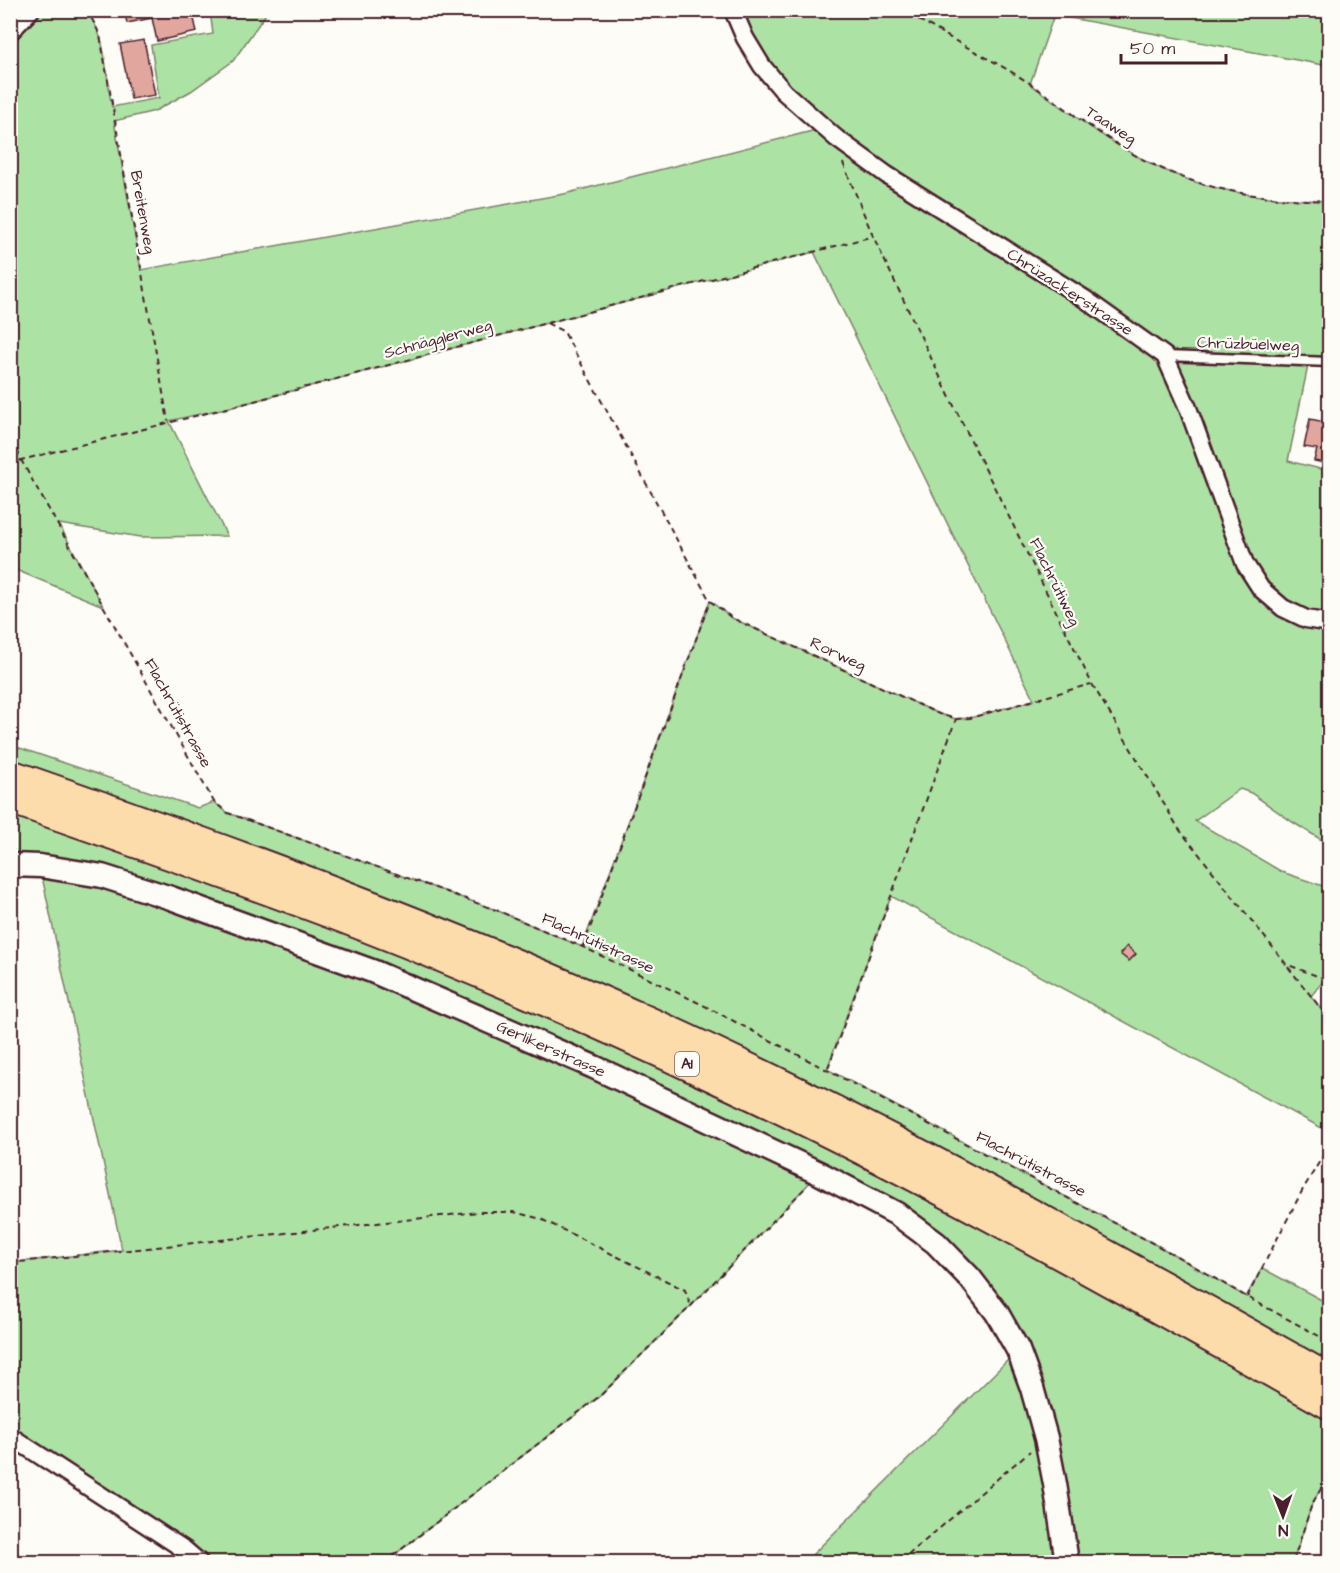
<svg xmlns="http://www.w3.org/2000/svg" width="1340" height="1573" viewBox="0 0 1340 1573" font-family="'Architects Daughter',sans-serif">
<rect width="100%" height="100%" fill="#fdfcf7"/>
<filter id="ink" filterUnits="userSpaceOnUse"><feTurbulence type="fractalNoise" baseFrequency=".0167" numOctaves="2"/><feDisplacementMap in="SourceGraphic" scale="12" xChannelSelector="R" yChannelSelector="G"/><feConvolveMatrix kernelMatrix="1 2 1 2 8 2 1 2 1" color-interpolation-filters="sRGB"/></filter>
<g filter="url(#ink)">
<path fill="#ade2a5" stroke="#7c8068" stroke-width="1.5" d="M 31,11 L 85,11 C 108,32 105,77 112,107 L 159,98 L 151,45 L 213,34 L 210,11 L 268,11 L 233,61 L 191,91 L 155,111 L 114,121 L 141,270 L 564,194 L 824,128 L 784,92 L 733,11 L 1329,11 L 1329,66 L 1054,15 L 1030,84 C 1073,115 1116,148 1164,170 C 1216,194 1273,199 1329,201 L 1329,362 L 1309,361 L 1288,461 L 1329,471 L 1329,843 L 1325,842 L 1294,823 L 1251,793 L 1240,789 L 1195,821 L 1282,872 L 1329,888 L 1329,981 L 1324,980 L 1311,996 L 1329,1020 L 1329,1132 L 891,896 L 827,1069 L 1173,1254 L 1246,1297 L 1262,1268 L 1329,1304 L 1329,1474 L 1312,1504 L 1293,1562 L 805,1562 L 1018,1350 L 970,1278 L 819,1173 L 691,1306 L 600,1396 L 385,1562 L 199,1562 L 11,1436 L 11,1263 L 122,1250 L 40,867 L 11,865 L 11,745 L 198,808 L 214,802 L 228,813 L 496,910 L 582,947 L 710,601 L 732,618 L 939,714 L 956,719 L 970,718 L 1034,700 L 814,252 L 239,405 L 169,421 L 227,536 L 141,537 L 59,524 L 103,606 L 11,568 L 10,32 Z"/>
<path fill="#e1a79f" stroke="#4a1f2b" stroke-width="1.5" d="M 124,10 L 192,10 L 197,32 L 157,41 L 152,18 L 127,23 Z
M 144,40 L 155,95 L 131,99 L 120,44 Z
M 1310,419 L 1330,423 L 1330,464 L 1314,461 L 1317,449 L 1304,447 Z
M 1127,946 L 1136,954 L 1129,961 L 1120,954 Z"/>
<g fill="none" stroke-linecap="round" stroke-linejoin="round">
<g stroke="#4a1f2b" stroke-width="13">
<path id="lane" d="M 1165,356 L 1330,362"/>
</g>
<g stroke="#4a1f2b" stroke-width="21">
<path id="street" d="M 733,10 L 745,38 L 762,66 L 784,92 L 836,138 L 887,175 L 1085,299 L 1165,356 L 1188,408 L 1245,564 L 1261,589 L 1283,608 L 1306,619 L 1330,623
M 10,32 L 31,10
M 10,1436 L 185,1550 L 199,1562"/>
</g>
<g stroke="#4a1f2b" stroke-width="27">
<path id="secondary" d="M 10,865 L 40,866 L 102,876 L 171,898 L 372,971 L 594,1067 L 819,1173 L 897,1214 L 936,1243 L 970,1278 L 997,1313 L 1018,1350 L 1032,1388 L 1046,1438 L 1055,1484 L 1067,1562"/>
</g>
<g stroke="#4a1f2b" stroke-width="34">
<path id="highway" d="M 10,775 C 229,851 446,930 657,1026 C 888,1131 1109,1256 1330,1380
M 10,798 C 130,840 250,881 368,927 C 486,973 602,1024 717,1078 C 927,1176 1128,1291 1330,1404"/>
</g>
<path stroke="#4a1f2b" stroke-width="2" stroke-dasharray="6 4.5" stroke-linecap="butt" d="M 85,10 L 91,17 L 100,35 L 168,421
M 900,10 C 918,19 935,29 952,39 C 978,53 1006,68 1031,84 C 1075,114 1116,149 1165,170 C 1217,194 1274,199 1330,201
M 843,163 L 873,236 L 952,402 L 1092,684 L 1179,829 L 1286,964 L 1330,981
M 547,323 L 564,332 L 710,601 L 732,618 L 939,714 L 956,719 L 970,718 L 1091,684
M 10,430 L 21,460 L 214,802 L 228,813 L 496,910 L 583,947 L 703,1005 L 827,1070 L 1173,1254 L 1247,1297 L 1330,1342
M 10,466 L 21,460 L 239,405 L 873,236
M 583,947 L 710,601
M 1288,967 L 1330,1020
M 828,1068 L 956,719
M 10,1263 L 478,1212 L 514,1212 L 541,1219 L 685,1290 L 691,1306
M 1247,1297 L 1302,1191 L 1330,1144
M 385,1562 L 600,1396 L 691,1306 L 805,1188
M 900,1562 L 1030,1451
M 1293,1562 L 1312,1504 L 1330,1474"/>
<use href="#lane" stroke="#fdfcf7" stroke-width="8"/>
<use href="#street" stroke="#fdfcf7" stroke-width="16"/>
<use href="#secondary" stroke="#fdfcf7" stroke-width="22"/>
<use href="#highway" stroke="#fddcac" stroke-width="30"/>
</g>
</g>
<g text-anchor="middle" dominant-baseline="central" stroke-width="4.5" stroke-linejoin="round" paint-order="stroke">
<rect fill="#fdfcf7" stroke="#806168" stroke-width="1.5" x="675" y="1052" width="24" height="24" rx="4.5"/>
<g font-size="15" font-weight="bold" fill="#4a1f2b">
<text x="687" y="1064">A1</text>
</g>
<g font-size="16" fill="#4a1f2b" stroke="#fdfcf7">
<text transform="translate(1111 125) rotate(33)">Taaweg</text>
<text transform="translate(143 212) rotate(80)">Breitenweg</text>
<text transform="translate(1070 292) rotate(33)">Chrüzackerstrasse</text>
<text transform="translate(438 339) rotate(-15)">Schnägglerweg</text>
<text transform="translate(1248 344) rotate(2)">Chrüzbüelweg</text>
<text transform="translate(1055 582) rotate(64)">Flachrütiweg</text>
<text transform="translate(838 654) rotate(25)">Rorweg</text>
<text transform="translate(178 713) rotate(61)">Flachrütistrasse</text>
<text transform="translate(598 943) rotate(25)">Flachrütistrasse</text>
<text transform="translate(551 1049) rotate(24)">Gerlikerstrasse</text>
<text transform="translate(1031 1164) rotate(28)">Flachrütistrasse</text>
</g>
</g>
<rect width="1340" height="1573" fill="none" stroke="#fdfcf7" stroke-width="36"/>
<rect x="18" y="18" width="1304" height="1537" fill="none" stroke="#4a1f2b" stroke-width="2" filter="url(#ink)"/>
<g transform="translate(1283 1516) rotate(179)" stroke="#fdfcf7" stroke-width="4.5" paint-order="stroke">
<path d="M0-4.5L10 22L0 15L-10 22Z" fill="#4a1f2b"/>
<text y="-9" font-size="16" font-weight="bold" text-anchor="middle" fill="#4a1f2b">N</text>
</g>
<path d="M1121 54v9h105v-9" fill="none" stroke="#4a1f2b" stroke-width="3"/>
<text x="1130" y="54" font-size="18" fill="#4a1f2b" stroke="#fdfcf7" stroke-width="4.5" paint-order="stroke">50 m</text>
</svg>
